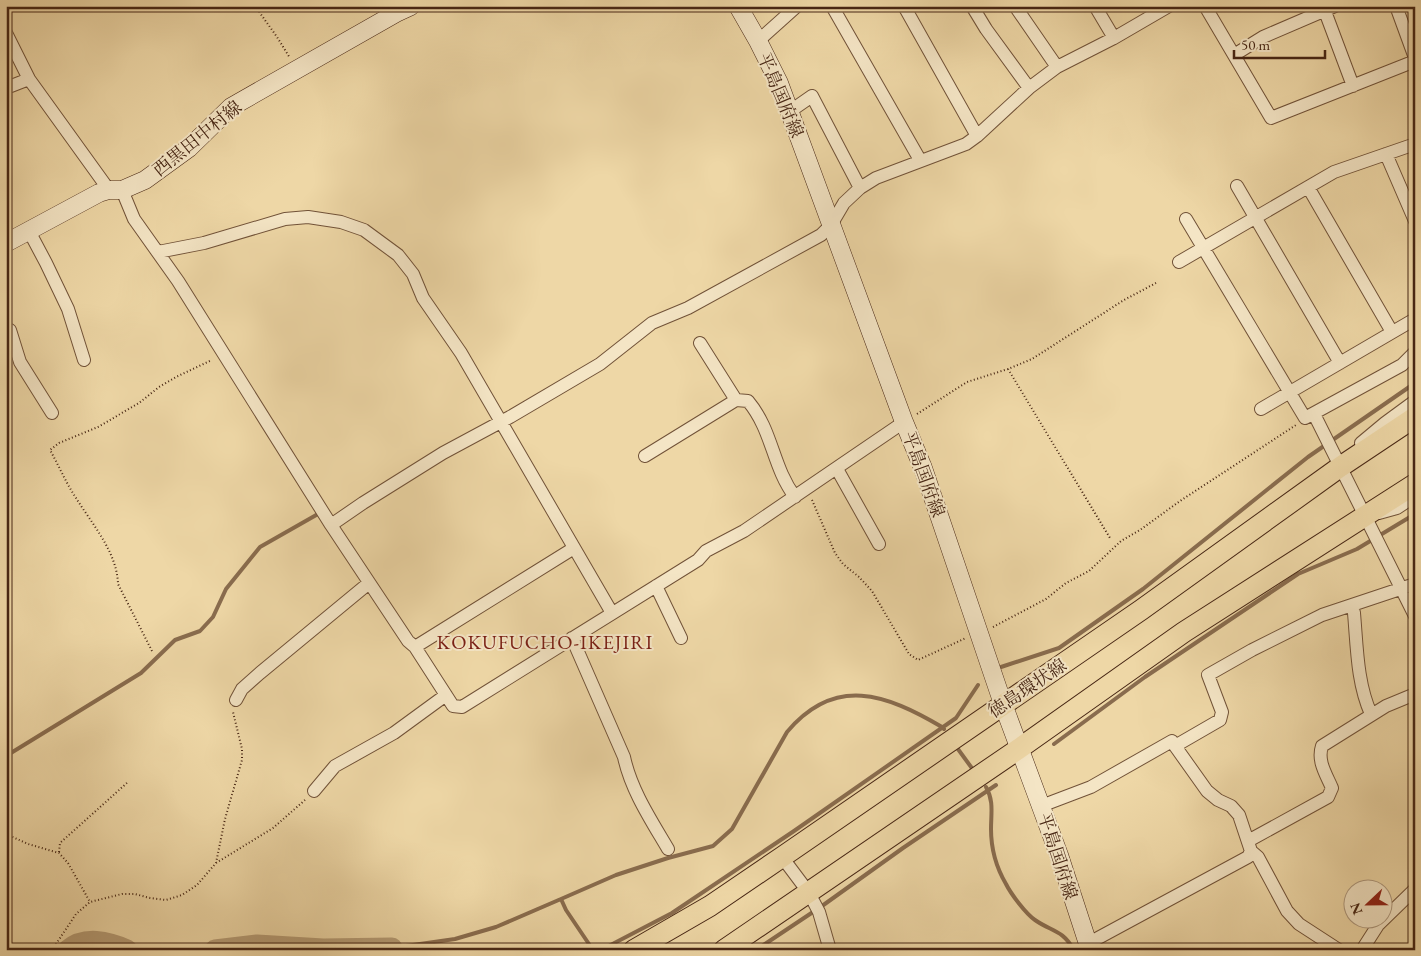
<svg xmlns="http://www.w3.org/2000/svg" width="1421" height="956" viewBox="0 0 1421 956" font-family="'EB Garamond','Noto Serif JP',serif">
<rect width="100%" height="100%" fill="#eed7a6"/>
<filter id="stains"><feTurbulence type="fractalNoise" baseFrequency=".004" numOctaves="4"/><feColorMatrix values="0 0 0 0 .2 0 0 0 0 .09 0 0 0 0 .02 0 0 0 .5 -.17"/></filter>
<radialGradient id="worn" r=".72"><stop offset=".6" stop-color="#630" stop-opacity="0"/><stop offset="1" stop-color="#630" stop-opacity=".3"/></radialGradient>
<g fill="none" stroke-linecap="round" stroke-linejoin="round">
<path stroke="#896c4e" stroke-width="4" d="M 1001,667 L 1059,648 L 1143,589 L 1308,457 L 1415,383
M 1054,744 L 1145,677 L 1298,574 L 1357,549 L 1415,514
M 955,745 L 974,771
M 6,756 L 141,673 L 175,640 L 200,631 L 213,617 L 226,589 L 260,547 L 318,514
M 986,787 C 994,801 991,813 991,829 C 991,848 996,867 1006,884 C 1011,894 1026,914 1035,920 C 1052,932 1062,929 1074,950
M 561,899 L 616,875 L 668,858 L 713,846 L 732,829 L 787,732 C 835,675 886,694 942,727 L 944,729
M 392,948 L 455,939 L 496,927 L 561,899 L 566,910 L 593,950
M 601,950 L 672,913 L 794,831 L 956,718 L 978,685
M 756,950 L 822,906 L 903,848 L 996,785"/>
<path stroke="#b59b74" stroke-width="21" d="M 68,950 C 84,936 108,941 127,950
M 215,950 L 257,945 L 323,949 L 392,948"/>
<g stroke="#715238" stroke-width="14">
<path id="minor" d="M 832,6 L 920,160
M 904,6 L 977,136
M 972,6 L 986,29 L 1029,88
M 1015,6 L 1057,67
M 1095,6 L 1114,38
M 1205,6 L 1271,118 L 1415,61
M 1323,6 L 1353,86
M 1396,6 L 1415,58
M 6,33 L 29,79 L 109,190
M 758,41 L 797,6
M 1234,55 L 1263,37 L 1335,6
M 6,88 L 29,79
M 789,112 L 812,96 L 860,188
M 1386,154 L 1415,221
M 1237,186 L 1340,363
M 1308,187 L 1392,332
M 122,190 L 134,219 L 178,281 L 331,525 L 408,641 L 415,647 L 453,706 L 462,707 L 698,560 L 706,551 L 744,531 L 904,422
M 1186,219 L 1305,418 L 1402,365 L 1415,352
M 29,231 L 46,263 L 68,309 L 84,360
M 158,252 L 204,243 L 285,219 L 308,217 L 341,222 L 364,230 L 398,255 L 413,274 L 423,298 L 461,353 L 612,613
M 1179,262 L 1334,172 L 1415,144
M 6,331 L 10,330 L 20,362 L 52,413
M 700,343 L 736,400
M 1261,409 L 1415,319
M 1314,414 L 1415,616
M 1361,443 L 1385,423 L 1415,401
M 645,456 L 736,400 L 748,401 C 773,431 772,466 795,497
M 837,469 L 879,544
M 1379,513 L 1397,508 L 1415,496
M 331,525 L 363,503 L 443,453 L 510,417 L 600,364 L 652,323 L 688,308 L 821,235 L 831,225 L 844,203 L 860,188 L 876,178 L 966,144 L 977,136 L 1029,88 L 1057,67 L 1114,38 L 1169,6
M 656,586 L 681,638
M 1352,606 L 1354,613 C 1357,647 1357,683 1371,714
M 572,638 L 624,757 C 631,790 651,820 668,849
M 415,647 L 574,548
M 236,700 L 242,689 L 260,673 L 369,583
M 314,791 L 335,766 L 394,733 L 446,695
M 1041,806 L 1091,787 L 1172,741 L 1175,746
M 1248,841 L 1328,797 L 1332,788 C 1326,774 1317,761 1322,746 L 1386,706 L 1415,694
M 1251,851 L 1258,857 L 1287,911 L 1299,924 L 1339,950
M 782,857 L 809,893 L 819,912 L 830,950
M 1087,944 L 1248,857 L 1251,851 L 1239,815 L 1231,806 L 1218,800 L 1207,791 L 1175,746 L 1220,720 L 1222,712 L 1208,675 L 1252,650 L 1322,615 L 1415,584
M 1362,950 L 1378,925 L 1415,889"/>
</g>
<g stroke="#472614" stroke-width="19">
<path id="secondary" d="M 738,6 L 758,41 L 779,83 L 904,422 L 923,468 L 1003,704 L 1059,855 L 1090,950
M 6,243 L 99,193 L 109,190 L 122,190 L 145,180 L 189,148 L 231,107 L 398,12 L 411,6"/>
</g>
<g stroke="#472614" stroke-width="22">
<path id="primary" d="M 634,950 L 710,906 L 782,857 L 1141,610 L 1340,467 L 1415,417
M 724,950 L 1020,748 L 1184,632 L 1415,484"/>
</g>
<path stroke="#472614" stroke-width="2" stroke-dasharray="1 2.5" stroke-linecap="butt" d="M 255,6 L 277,37 L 290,58
M 1008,369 L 1110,538
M 917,414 L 967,382 L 1008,369 L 1032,359 L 1124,300 L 1156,283
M 812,500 L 835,553 L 843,564 L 859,577 L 872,591 L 909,654 L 918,660 L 966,638
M 993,627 L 1046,599 L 1066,583 L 1089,571 L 1121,541 L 1140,530 L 1180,501 L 1296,425
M 152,651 L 118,584 C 117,552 92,524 76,498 C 66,483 59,466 50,450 L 59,443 L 98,427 L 139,403 L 159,387 L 176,377 L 212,360
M 6,834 L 28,844 L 59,853 L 68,863 L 90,902
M 59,852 L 60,843 L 128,782
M 216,863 L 273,828 L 305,800
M 52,950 L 76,914 L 90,902 L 122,894 L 135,894 L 150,898 L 166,900 L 182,895 L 197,885 L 216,863 L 225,819 L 242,760 L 242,749 L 233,712"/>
<use href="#minor" stroke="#f4e5c5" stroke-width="12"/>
<use href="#secondary" stroke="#f4e5c5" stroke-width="18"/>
<use href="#primary" stroke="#eed7a6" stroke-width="20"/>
</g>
<g text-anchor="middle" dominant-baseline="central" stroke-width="4" stroke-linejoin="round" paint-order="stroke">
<g font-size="18" fill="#472614" stroke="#f4e5c5">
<text transform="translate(781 95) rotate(67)">平島国府線</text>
<text transform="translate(197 138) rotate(-39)">西黒田中村線</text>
<text transform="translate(924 474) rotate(70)">平島国府線</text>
<text transform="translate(1027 688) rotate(-34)">徳島環状線</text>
<text transform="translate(1058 856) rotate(72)">平島国府線</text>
</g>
<g font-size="20" letter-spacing="1" fill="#7a1f14" stroke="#f4e5c5">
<text x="545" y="642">KOKUFUCHO-IKEJIRI</text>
</g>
</g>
<rect width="1421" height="956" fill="none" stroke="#eed7a6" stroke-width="25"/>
<rect x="8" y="8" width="1406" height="941" fill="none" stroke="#472614" stroke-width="2.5"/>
<rect x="12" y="12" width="1396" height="931" fill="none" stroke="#472614"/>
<g transform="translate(1368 904) rotate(248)"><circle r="24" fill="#f4e5c5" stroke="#af997e"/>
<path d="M0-4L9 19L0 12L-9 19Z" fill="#8f2418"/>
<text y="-8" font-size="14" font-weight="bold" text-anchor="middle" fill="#472614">N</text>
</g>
<path d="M1234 50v8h91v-8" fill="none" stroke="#472614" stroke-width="2.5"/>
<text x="1241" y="50" font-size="15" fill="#472614" stroke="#f4e5c5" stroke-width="4" paint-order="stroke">50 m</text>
<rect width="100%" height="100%" filter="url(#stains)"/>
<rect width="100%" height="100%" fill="url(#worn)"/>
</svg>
